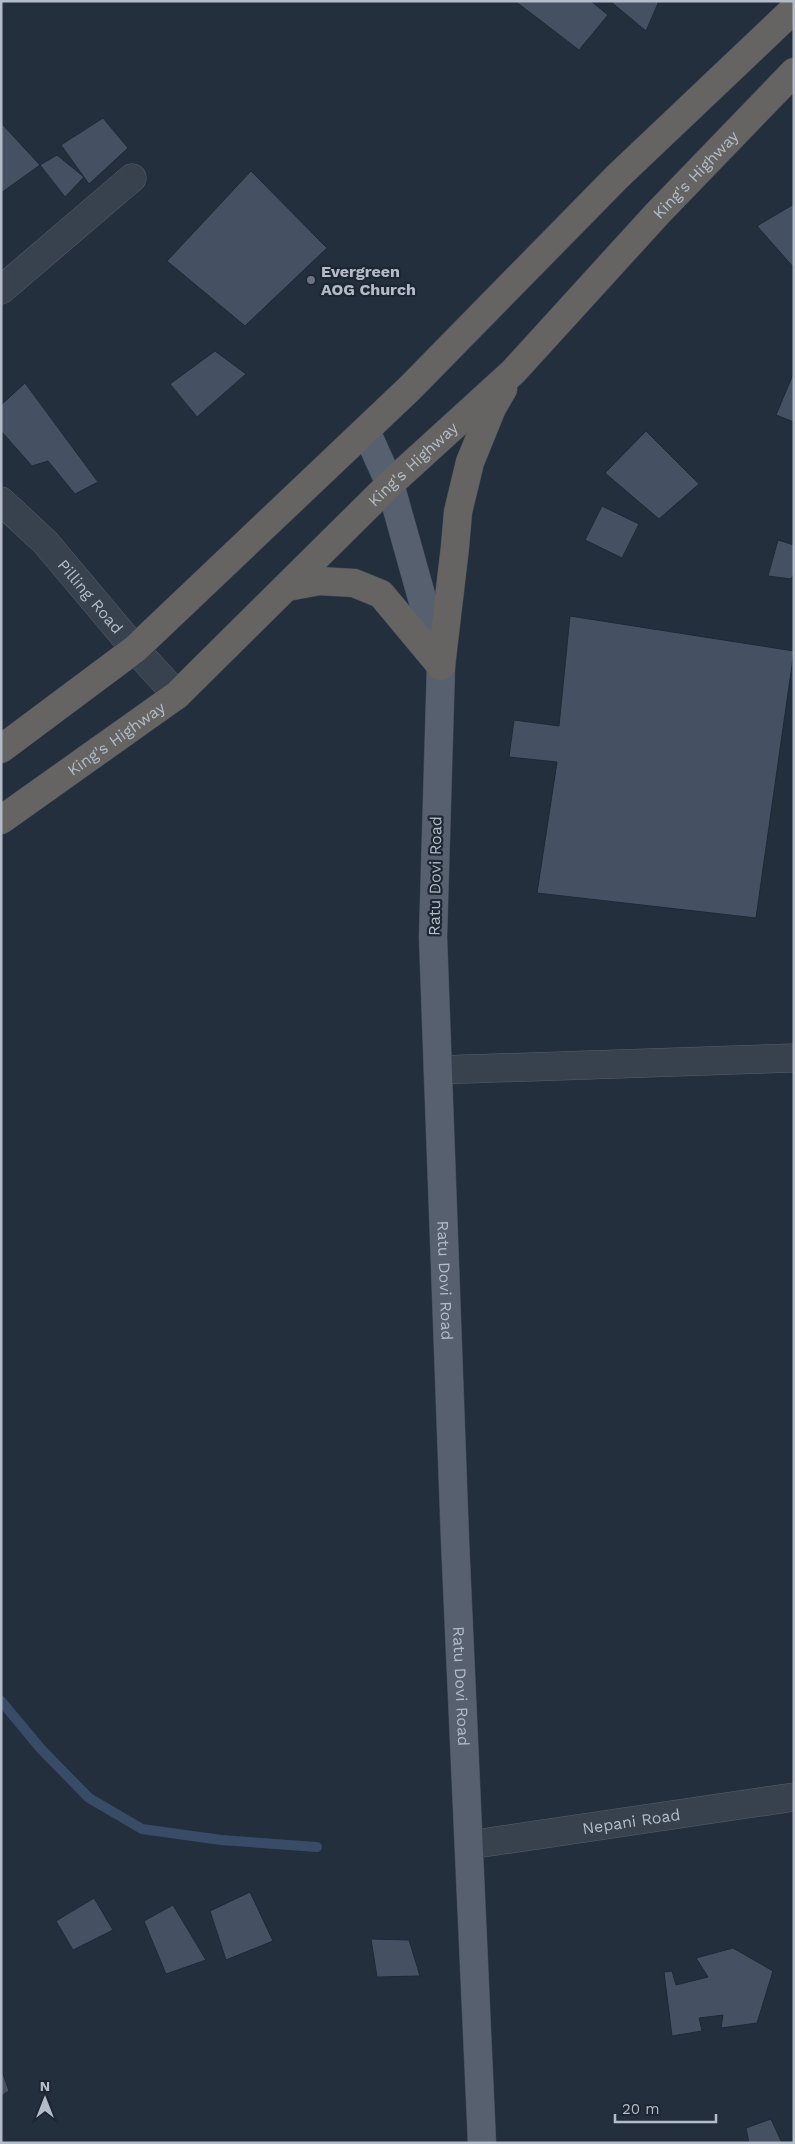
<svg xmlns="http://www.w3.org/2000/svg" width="795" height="2144" viewBox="0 0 795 2144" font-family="'Work Sans',sans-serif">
<rect width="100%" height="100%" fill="#242f3e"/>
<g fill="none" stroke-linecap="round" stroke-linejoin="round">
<path stroke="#394c67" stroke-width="10" d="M 1,1701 L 41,1749 L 89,1798 L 142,1829 L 221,1840 L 317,1847"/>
</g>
<path fill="#455162" stroke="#1f2835" d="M 515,1 L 591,1 L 608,15 L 579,50 Z
M 610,1 L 659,1 L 646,31 Z
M 103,118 L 128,148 L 89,184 L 61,145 Z
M 1,123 L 40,165 L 1,193 Z
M 57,155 L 84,177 L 65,197 L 40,165 Z
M 251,171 L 327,248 L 245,326 L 167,261 Z
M 794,204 L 794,268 L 757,226 Z
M 215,351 L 246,374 L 197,417 L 170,384 Z
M 794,372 L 794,422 L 776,415 Z
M 25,383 L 98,482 L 75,494 L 48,461 L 32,466 L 1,431 L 1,405 Z
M 646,431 L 699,484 L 659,519 L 605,473 Z
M 602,506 L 639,524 L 622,558 L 585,540 Z
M 778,540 L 794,545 L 794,574 L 791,579 L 768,576 Z
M 570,616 L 794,651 L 756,918 L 537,893 L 557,762 L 509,757 L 514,720 L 559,726 Z
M 250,1892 L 273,1941 L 226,1960 L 210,1911 Z
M 94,1898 L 113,1930 L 73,1950 L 56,1921 Z
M 173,1905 L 206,1960 L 166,1974 L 144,1921 Z
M 371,1939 L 409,1940 L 420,1976 L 377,1977 Z
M 733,1948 L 773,1971 L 757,2023 L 721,2028 L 723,2015 L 699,2018 L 702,2031 L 672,2036 L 664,1972 L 672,1971 L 676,1985 L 708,1977 L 696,1958 Z
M 1,2068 L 9,2091 L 1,2096 Z
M 771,2119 L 782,2143 L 749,2143 L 746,2128 Z"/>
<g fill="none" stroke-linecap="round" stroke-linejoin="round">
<g stroke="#565f6c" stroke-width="29">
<g id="minor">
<path d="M 1,290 L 132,178"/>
<path id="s1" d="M 1,501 L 46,543 L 135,649 L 177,695"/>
<path d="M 438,1070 L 794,1058"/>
<path id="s2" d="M 469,1845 L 794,1797"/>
</g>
</g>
<g stroke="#414a57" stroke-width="29">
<g id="primary">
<path id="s3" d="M 366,431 L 390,484 L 441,666 L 433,937 L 455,1540 L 482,2143"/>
</g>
</g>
<g stroke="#434c59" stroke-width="29">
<g id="trunk">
<path d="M 287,587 L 319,581 L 354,583 L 381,594 L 441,666"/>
<path d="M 441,666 L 455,547 L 458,512 L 470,462 L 492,408 L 503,389"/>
<path d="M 1,749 L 135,649 L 410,388 L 617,177 L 794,9"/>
<path id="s4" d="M 1,820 L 177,695 L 390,484 L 513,372 L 657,214 L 794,72"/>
</g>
</g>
<use href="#minor" stroke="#38414e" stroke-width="28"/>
<use href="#primary" stroke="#56606e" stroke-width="28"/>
<use href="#trunk" stroke="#656462" stroke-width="28"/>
</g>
<circle fill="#6b7280" stroke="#1d2633" stroke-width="2" cx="311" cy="280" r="5"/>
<g text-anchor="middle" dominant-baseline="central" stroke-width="4.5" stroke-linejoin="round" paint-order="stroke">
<g font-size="16" fill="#b4bcc9" stroke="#1d2633">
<text stroke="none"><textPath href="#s4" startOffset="951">King's Highway</textPath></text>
<text stroke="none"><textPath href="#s4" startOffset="546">King's Highway</textPath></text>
<text stroke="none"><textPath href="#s1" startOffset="131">Pilling Road</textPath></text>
<text stroke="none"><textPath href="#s4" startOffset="141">King's Highway</textPath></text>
<text transform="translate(435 876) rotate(-89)">Ratu Dovi Road</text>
<text stroke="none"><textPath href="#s3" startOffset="862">Ratu Dovi Road</textPath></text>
<text stroke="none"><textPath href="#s3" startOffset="1268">Ratu Dovi Road</textPath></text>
<text stroke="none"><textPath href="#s2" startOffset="164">Nepani Road</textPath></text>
</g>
<g font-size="16" font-weight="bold" fill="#b4bcc9" stroke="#1d2633" text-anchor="start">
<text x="321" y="271">Evergreen<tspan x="321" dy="18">AOG Church</tspan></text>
</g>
</g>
<rect width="795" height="2144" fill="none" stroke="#b4bcc9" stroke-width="5"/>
<g transform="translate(45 2099)" stroke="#1d2633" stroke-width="4" paint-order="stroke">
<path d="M0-4L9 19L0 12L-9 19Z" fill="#b4bcc9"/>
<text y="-8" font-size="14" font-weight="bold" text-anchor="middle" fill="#b4bcc9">N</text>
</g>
<path d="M615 2114v8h101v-8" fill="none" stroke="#b4bcc9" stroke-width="2.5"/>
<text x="622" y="2114" font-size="15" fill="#b4bcc9" stroke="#1d2633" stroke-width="4" paint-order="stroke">20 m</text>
</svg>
